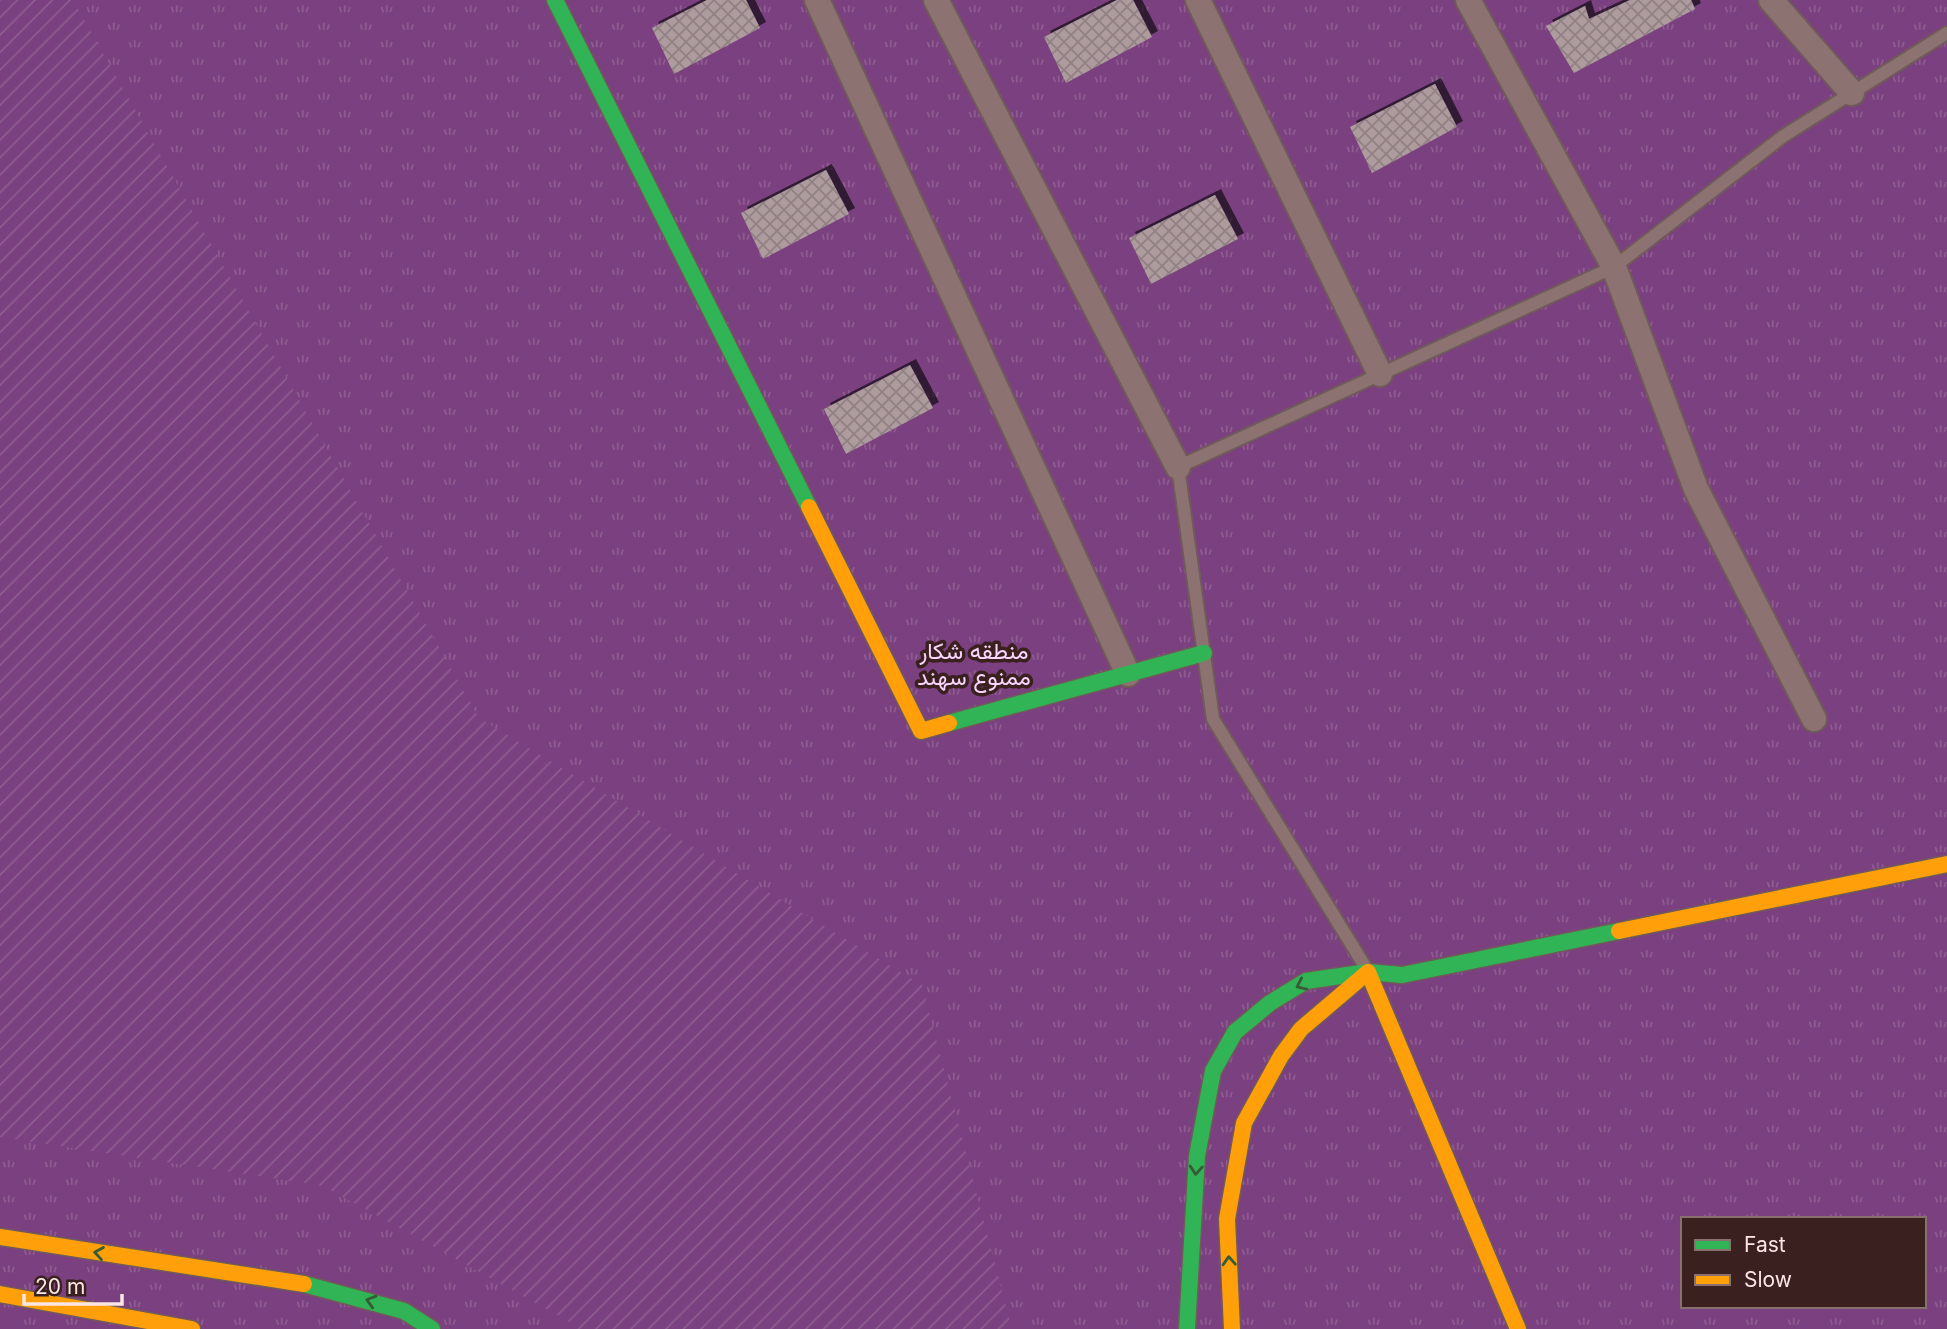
<svg xmlns="http://www.w3.org/2000/svg" width="1947" height="1329" viewBox="0 0 1947 1329" font-family="Inter,Vazirmatn,sans-serif">
<defs>
<pattern id="park-tufts" width="24" height="20" patternUnits="userSpaceOnUse" patternTransform="scale(1.75)"><rect width="24" height="20" fill="#7a407f"/><path d="M3 7l-1-3M5 7V3M7 7l1-3M15 17l-1-3M17 17v-4M19 17l1-3" fill="none" stroke="#8e5c91"/></pattern>
<pattern id="garden-furrows" width="10" height="10" patternUnits="userSpaceOnUse" patternTransform="scale(1.75)"><rect width="10" height="10" fill="#7a407f"/><path d="M-1 1l2-2M0 10L10 0M9 11l2-2" fill="none" stroke="#8e5c91"/></pattern>
<pattern id="building-cross-hatch" width="8" height="8" patternUnits="userSpaceOnUse" patternTransform="scale(1.75)"><rect width="8" height="8" fill="#ae9b9d"/><path d="M0 0l8 8M0 8l8-8" fill="none" stroke="#918183"/></pattern>
<filter id="shadow"><feDropShadow dx="6" dy="-6" stdDeviation="0" flood-color="#0009"/></filter>
</defs>
<rect width="100%" height="100%" fill="#593c3c"/>
<path fill="url(#park-tufts)" fill-rule="evenodd" d="M 0,0 L 1947,0 L 1947,1329 L 0,1329 ZM 1683,1219 L 1924,1219 L 1924,1306 L 1683,1306 Z"/>
<path fill="url(#garden-furrows)" d="M 0,0 L 73,0 L 479,718 L 922,985 L 1012,1329 L 575,1329 L 568,1321 L 323,1186 L 0,1137 Z"/>
<path fill="url(#building-cross-hatch)" filter="url(#shadow)" d="M 707,0 L 746,0 L 760,28 L 674,74 L 652,28 Z
M 1117,0 L 1133,0 L 1152,37 L 1066,83 L 1044,37 Z
M 1630,0 L 1691,0 L 1695,9 L 1574,73 L 1546,26 L 1585,6 L 1589,19 Z
M 1435,84 L 1457,127 L 1372,173 L 1350,127 Z
M 826,170 L 849,214 L 763,259 L 741,213 Z
M 1215,195 L 1238,239 L 1151,284 L 1129,238 Z
M 910,365 L 933,408 L 846,454 L 824,409 Z"/>
<g fill="none" stroke-linecap="round" stroke-linejoin="round">
<g stroke="#715a5a" stroke-width="16">
<path id="lane" d="M 1366,968 L 1213,719 L 1178,467 L 1614,267 L 1782,137 L 1947,33"/>
</g>
<g stroke="#715a5a" stroke-width="28">
<path id="street" d="M 817,0 L 1128,674
M 936,0 L 1178,467
M 1198,0 L 1380,374
M 1468,0 L 1614,267 L 1696,489 L 1814,719
M 1771,0 L 1852,93"/>
</g>
<g stroke="#715a5a" stroke-width="19">
<path id="fast" d="M 555,0 L 809,507
M 949,723 L 1204,653
M 304,1284 L 404,1311 L 432,1329
M 1187,1329 L 1197,1156 L 1213,1071 L 1235,1032 L 1270,1003 L 1306,981 L 1368,972 L 1402,975 L 1619,931"/>
</g>
<g stroke="#715a5a" stroke-width="19">
<path id="slow" d="M 809,507 L 921,731 L 949,723
M 1619,931 L 1947,864
M 1368,972 L 1518,1329
M 0,1237 L 304,1284
M 0,1294 L 192,1329
M 1232,1329 L 1227,1219 L 1244,1123 L 1281,1056 L 1301,1029 L 1368,972"/>
</g>
<use href="#lane" stroke="#8c7372" stroke-width="12"/>
<use href="#street" stroke="#8c7372" stroke-width="24"/>
<use href="#fast" stroke="#30b455" stroke-width="16"/>
<use href="#slow" stroke="#ff9f0a" stroke-width="16"/>
</g>
<defs><path id="oneway-chevron" d="M-2-3.5L2.5 0L-2 3.5" fill="none" stroke-width="1.6" stroke-linecap="round" stroke-linejoin="round" transform="scale(1.75)"/></defs>
<g stroke="#365c35">
<use href="#oneway-chevron" transform="translate(1301 985) rotate(155)"/>
<use href="#oneway-chevron" transform="translate(1196 1170) rotate(94)"/>
<use href="#oneway-chevron" transform="translate(99 1253) rotate(-171)"/>
<use href="#oneway-chevron" transform="translate(1229 1261) rotate(-93)"/>
<use href="#oneway-chevron" transform="translate(371 1301) rotate(-164)"/>
</g>
<g text-anchor="middle" dominant-baseline="central" stroke-width="7" stroke-linejoin="round" paint-order="stroke">
<g font-size="23" fill="#f9d5fe" stroke="#3a2120">
<text x="974" y="651">منطقه شکار<tspan x="974" dy="26">ممنوع سهند</tspan></text>
</g>
</g>
<rect x="1681" y="1217" width="245" height="91" fill="#3a2120" stroke="#88706f" stroke-width="2"/>
<rect x="1695" y="1240" width="35" height="10" fill="#30b455" stroke="#88706f" stroke-width="2"/>
<text x="1744" y="1252" font-size="21" fill="#fce6e5">Fast</text>
<rect x="1695" y="1275" width="35" height="10" fill="#ff9f0a" stroke="#88706f" stroke-width="2"/>
<text x="1744" y="1287" font-size="21" fill="#fce6e5">Slow</text>
<path d="M24 1294v10h98v-10" fill="none" stroke="#fce6e5" stroke-width="3.5"/>
<text x="35" y="1294" font-size="21" fill="#fce6e5" stroke="#3a2120" stroke-width="5" paint-order="stroke">20 m</text>
</svg>
